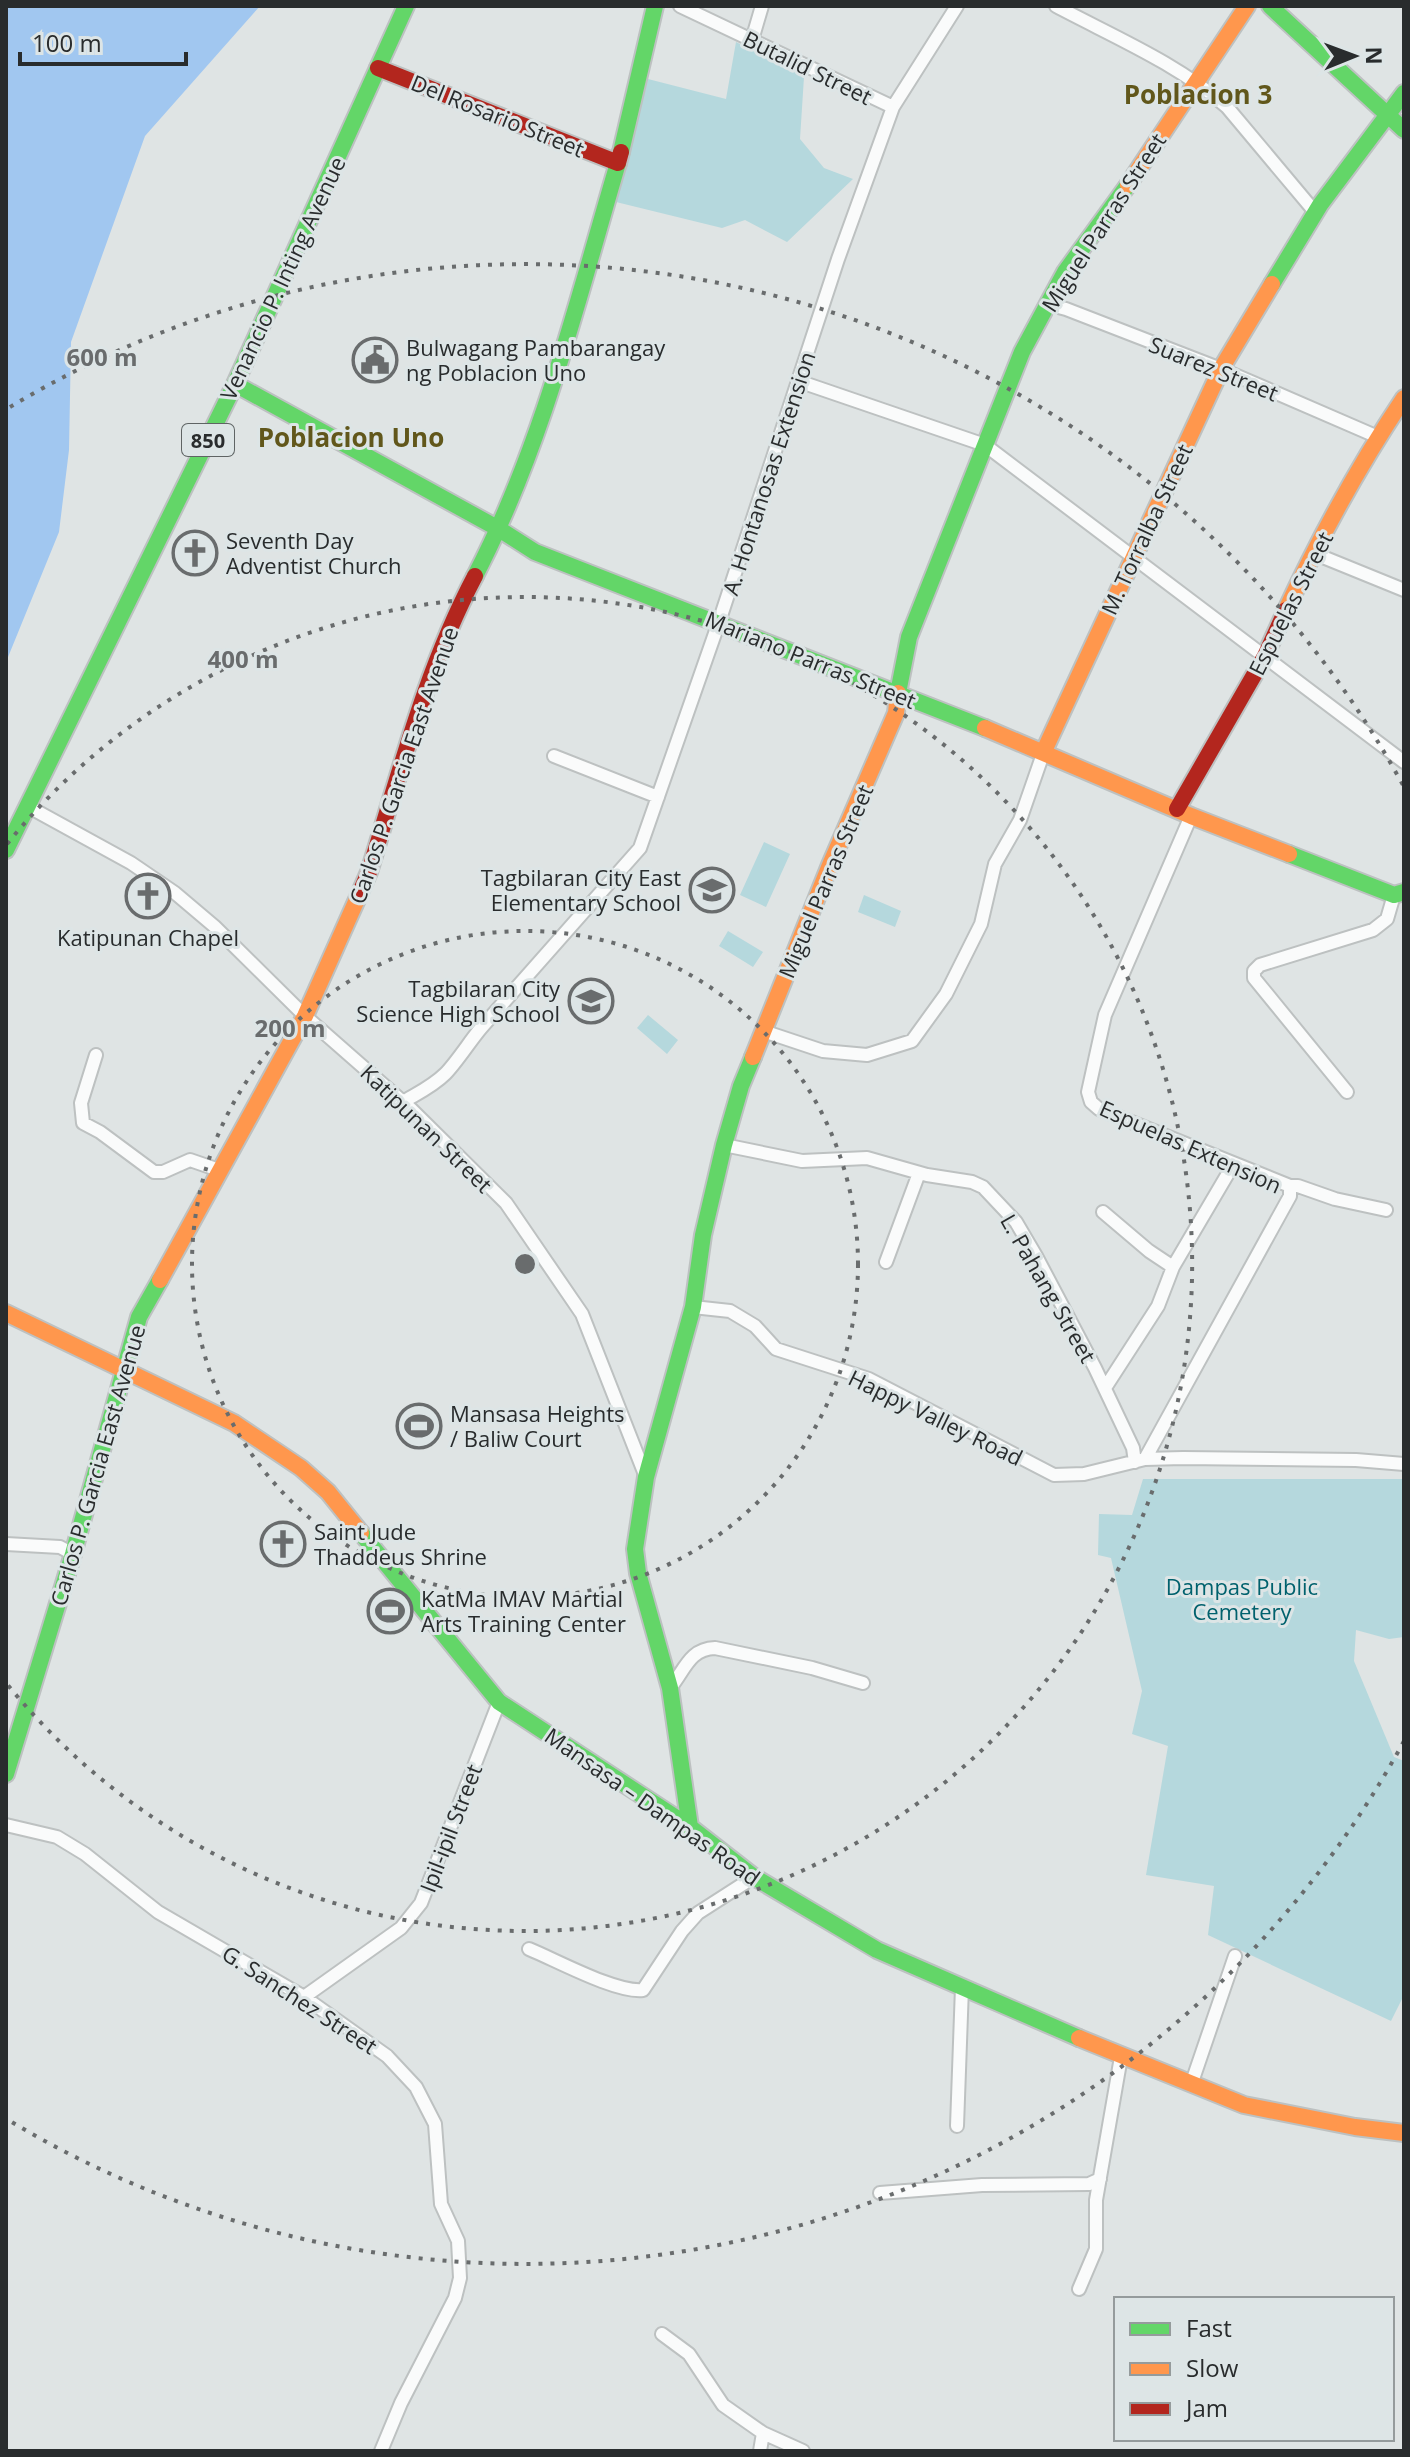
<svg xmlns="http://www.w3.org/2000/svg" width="1410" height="2457" viewBox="0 0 1410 2457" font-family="'Open Sans',sans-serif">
<rect width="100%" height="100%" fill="#dfe4e4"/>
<path fill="#b5d8dd" d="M 736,42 L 804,77 L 800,139 L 824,168 L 853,179 L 787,242 L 745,220 L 722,228 L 616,202 L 648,79 L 726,99 Z
M 764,842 L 790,854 L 766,907 L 740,895 Z
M 864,895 L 901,911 L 895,927 L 858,912 Z
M 728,931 L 763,952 L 753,967 L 719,946 Z
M 648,1015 L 678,1040 L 667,1054 L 637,1028 Z
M 1143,1479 L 1404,1479 L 1404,1637 L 1389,1639 L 1356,1630 L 1354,1661 L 1394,1757 L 1404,1761 L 1404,1995 L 1391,2021 L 1208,1935 L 1214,1886 L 1146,1875 L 1168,1746 L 1132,1734 L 1142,1691 L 1111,1558 L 1098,1555 L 1099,1514 L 1132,1515 Z"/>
<path fill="#a1c7f0" d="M 6,6 L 260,6 L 145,136 L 71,342 L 69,450 L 59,532 L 6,662 Z"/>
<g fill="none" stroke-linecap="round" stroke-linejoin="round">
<g stroke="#bdc1c1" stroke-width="16">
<path id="street" d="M 680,6 L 893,107
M 1056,6 C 1114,37 1177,63 1227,107 L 1315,212
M 752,40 L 762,6
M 1047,304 L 1066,309 L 1221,369 L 1378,437
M 798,381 L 985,445 L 1404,762
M 1313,553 L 1404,590
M 554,756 L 658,797
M 29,807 L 131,863 L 175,893 L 214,926 L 305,1016 L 411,1109 L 506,1203 L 582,1314 L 646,1477
M 763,1031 L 823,1051 L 867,1055 L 912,1041 L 946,994 L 981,924 L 995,864 L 1020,820 L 1044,751
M 96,1055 L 81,1103 L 83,1123 L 100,1132 L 154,1172 L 163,1172 L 190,1160 L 219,1170
M 1347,1092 L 1254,978 L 1254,971 L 1260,965 L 1373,930 L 1387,919 L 1394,895
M 403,1102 C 418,1093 433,1086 445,1074 C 456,1063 470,1041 481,1028 L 640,848 L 719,622 L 838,259 L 893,107 L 957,6
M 724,1145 L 802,1161 L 867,1158 L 927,1175 L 972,1182 L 983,1187 L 1016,1222 L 1036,1256 L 1095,1368 L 1133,1448 L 1135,1462
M 1290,1186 L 1298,1186 L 1335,1199 L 1386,1210
M 1103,1212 L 1149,1251 L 1173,1267 L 1233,1165
M 886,1262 L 919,1173
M 693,1307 L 730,1311 L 755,1326 L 776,1349 L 869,1379 L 1054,1475 L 1084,1474 L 1145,1459 L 1183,1458 L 1356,1460 L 1404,1464
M 1105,1388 L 1158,1306 L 1173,1267
M 1145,1459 L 1290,1196 L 1290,1186 L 1099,1109 L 1091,1102 L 1088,1092 L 1105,1015 L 1191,816
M 6,1544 L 60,1547 L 73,1554
M 670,1688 C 685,1670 689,1649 715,1648 L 812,1668 L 863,1683
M 6,1825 L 57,1837 L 85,1854 L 158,1912 L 304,1997 L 387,2056 L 416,2087 L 435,2124 L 441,2204 L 458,2241 L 460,2278 L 455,2298 L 401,2403 L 381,2451
M 529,1949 C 556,1960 616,1993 643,1990 L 682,1931 L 698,1913 L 754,1877
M 304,1997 L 401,1928 L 421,1903 L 499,1702
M 1191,2085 L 1235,1956
M 957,2126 L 962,1987
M 880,2193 L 982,2185 L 1089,2184 L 1100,2179
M 1079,2289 L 1096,2249 L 1096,2200 L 1121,2057
M 662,2334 L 689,2354 L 723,2405 L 763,2433
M 760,2451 L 763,2433 L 803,2451"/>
</g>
<g stroke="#bdc1c1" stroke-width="20">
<path id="fast" d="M 1270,6 L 1404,130
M 621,152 L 655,6
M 1272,284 L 1320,205 L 1404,93
M 235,384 L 499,529 L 535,552 L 985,728
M 475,576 C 542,447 577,302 618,163
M 898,693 L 909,637 L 1022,352 L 1065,272 L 1128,185
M 6,850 L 235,384 L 406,6
M 1289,854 L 1394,895 L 1404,892
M 361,1533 L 499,1702 L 690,1827 L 754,1877 L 877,1950 L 1079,2038
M 6,1774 L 73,1554 L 139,1317 L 160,1280
M 690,1827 L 670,1688 L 638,1573 L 635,1549 L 646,1477 L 693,1307 L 703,1235 L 724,1145 L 741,1086 L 753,1057"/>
</g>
<g stroke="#bdc1c1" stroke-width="20">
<path id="slow" d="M 1128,185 L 1247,6
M 1286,610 C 1320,537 1359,465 1404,398
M 985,728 L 1191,816 L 1289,854
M 1044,751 L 1221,369 L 1272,284
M 753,1057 L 830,865 L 896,713 L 898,693
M 160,1280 L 305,1016 L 359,895
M 6,1313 L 234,1423 L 301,1468 L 328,1492 L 361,1533
M 1079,2038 L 1244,2105 L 1355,2127 L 1404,2133"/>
</g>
<g stroke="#bdc1c1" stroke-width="20">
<path id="jam" d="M 378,68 L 618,163 L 621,152
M 1177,809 L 1265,656 L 1286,610
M 359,895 L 369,872 C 400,772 426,669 475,576"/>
</g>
<use href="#street" stroke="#fafbfb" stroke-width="12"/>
<use href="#fast" stroke="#63d668" stroke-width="16"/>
<use href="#slow" stroke="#ff974d" stroke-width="16"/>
<use href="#jam" stroke="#b3261e" stroke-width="16"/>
</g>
<g fill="none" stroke="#696c6d" stroke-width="4" stroke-dasharray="4 8">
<circle cx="525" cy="1264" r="333"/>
<path d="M7 844A667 667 0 1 1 7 1684"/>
<path d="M1404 1741A1000 1000 0 0 1 10 2121M10 407A1000 1000 0 0 1 1404 787"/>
</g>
<defs>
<g id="civic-ring" transform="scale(2.3)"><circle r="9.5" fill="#dde5e6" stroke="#696c6d" stroke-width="1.5"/><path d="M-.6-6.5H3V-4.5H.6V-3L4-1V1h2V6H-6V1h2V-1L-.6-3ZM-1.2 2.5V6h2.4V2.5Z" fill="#696c6d"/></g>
<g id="church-ring" transform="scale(2.3)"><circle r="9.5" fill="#dde5e6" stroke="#696c6d" stroke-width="1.5"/><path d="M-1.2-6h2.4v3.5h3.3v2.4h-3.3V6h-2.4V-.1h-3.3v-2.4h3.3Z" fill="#696c6d"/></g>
<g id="school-ring" transform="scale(2.3)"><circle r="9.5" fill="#dde5e6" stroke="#696c6d" stroke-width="1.5"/><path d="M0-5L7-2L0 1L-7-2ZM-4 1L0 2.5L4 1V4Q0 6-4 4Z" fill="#696c6d"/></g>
<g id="stadium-ring" transform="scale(2.3)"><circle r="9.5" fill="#dde5e6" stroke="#696c6d" stroke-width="1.5"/><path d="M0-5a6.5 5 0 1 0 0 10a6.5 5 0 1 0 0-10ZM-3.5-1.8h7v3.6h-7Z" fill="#696c6d"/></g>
</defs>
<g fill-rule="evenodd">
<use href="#civic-ring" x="375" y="360"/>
<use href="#church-ring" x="195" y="553"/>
<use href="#school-ring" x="712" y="890"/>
<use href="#church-ring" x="148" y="896"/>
<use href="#school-ring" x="591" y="1001"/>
<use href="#stadium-ring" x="419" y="1426"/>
<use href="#church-ring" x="283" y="1544"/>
<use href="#stadium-ring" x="390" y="1611"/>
</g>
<g text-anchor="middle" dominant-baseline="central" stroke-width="6" stroke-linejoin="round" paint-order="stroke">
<rect fill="#dde5e6" stroke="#5f6464" stroke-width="2" x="182" y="424" width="52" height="32" rx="6"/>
<g font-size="20" font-weight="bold" fill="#292c2d">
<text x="208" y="440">850</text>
</g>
<g font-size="22" fill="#292c2d" stroke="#dde5e6">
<text transform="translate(808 67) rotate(26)">Butalid Street</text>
<text transform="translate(498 115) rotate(22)">Del Rosario Street</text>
<text transform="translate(1103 222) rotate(-57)">Miguel Parras Street</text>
<text transform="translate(282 278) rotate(-65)">Venancio P. Inting Avenue</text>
<text transform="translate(1214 368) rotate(22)">Suarez Street</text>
<text transform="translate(768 473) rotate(-72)">A. Hontanosas Extension</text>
<text transform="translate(1146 529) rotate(-65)">M. Torralba Street</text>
<text transform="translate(1290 603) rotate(-63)">Espuelas Street</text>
<text transform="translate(811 659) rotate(22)">Mariano Parras Street</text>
<text transform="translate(403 765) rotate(-71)">Carlos P. Garcia East Avenue</text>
<text transform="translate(825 881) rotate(-67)">Miguel Parras Street</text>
<text transform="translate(427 1128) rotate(44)">Katipunan Street</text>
<text transform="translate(1191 1146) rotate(24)">Espuelas Extension</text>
<text transform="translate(1049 1288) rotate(60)">L. Pahang Street</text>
<text transform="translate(936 1417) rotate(26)">Happy Valley Road</text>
<text transform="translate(97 1465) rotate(-74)">Carlos P. Garcia East Avenue</text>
<text transform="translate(653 1806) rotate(35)">Mansasa – Dampas Road</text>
<text transform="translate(450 1828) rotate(-69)">Ipil-ipil Street</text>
<text transform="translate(300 1999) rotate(33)">G. Sanchez Street</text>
</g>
<g font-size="22" fill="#292c2d" stroke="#dde5e6" text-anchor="start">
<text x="406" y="347">Bulwagang Pambarangay<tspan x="406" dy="25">ng Poblacion Uno</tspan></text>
<text x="226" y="540">Seventh Day<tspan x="226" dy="25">Adventist Church</tspan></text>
<text x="681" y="877" text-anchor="end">Tagbilaran City East<tspan x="681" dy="25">Elementary School</tspan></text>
<text x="148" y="937" text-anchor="middle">Katipunan Chapel</text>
<text x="560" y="988" text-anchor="end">Tagbilaran City<tspan x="560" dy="25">Science High School</tspan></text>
<text x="450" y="1413">Mansasa Heights<tspan x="450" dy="25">/ Baliw Court</tspan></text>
<text x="314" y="1531">Saint Jude<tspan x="314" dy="25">Thaddeus Shrine</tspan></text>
<text x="421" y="1598">KatMa IMAV Martial<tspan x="421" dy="25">Arts Training Center</tspan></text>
</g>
<g font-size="22" fill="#00616d" stroke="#dde5e6">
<text x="1242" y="1586">Dampas Public<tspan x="1242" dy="25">Cemetery</tspan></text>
</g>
<g font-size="26" font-weight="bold" fill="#61571b" stroke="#dde5e6">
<text x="1198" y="94">Poblacion 3</text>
<text x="351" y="437">Poblacion Uno</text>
</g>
</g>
<circle cx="525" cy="1264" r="12" fill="#696c6d" stroke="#dde5e6" stroke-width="4"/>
<g font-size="24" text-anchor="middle" font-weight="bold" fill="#696c6d" stroke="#dde5e6" stroke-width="6" stroke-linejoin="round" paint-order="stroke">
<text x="102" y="366">600 m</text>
<text x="243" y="668">400 m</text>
<text x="290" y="1037">200 m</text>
</g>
<rect width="1410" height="2457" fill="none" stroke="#292c2d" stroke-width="16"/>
<rect x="1114" y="2297" width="280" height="144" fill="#dde5e6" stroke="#959b9c" stroke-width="2"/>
<rect x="1130" y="2323" width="40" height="12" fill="#63d668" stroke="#959b9c" stroke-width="2"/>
<text x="1186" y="2337" font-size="24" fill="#292c2d">Fast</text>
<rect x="1130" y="2363" width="40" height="12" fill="#ff974d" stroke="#959b9c" stroke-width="2"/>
<text x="1186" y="2377" font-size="24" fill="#292c2d">Slow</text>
<rect x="1130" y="2403" width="40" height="12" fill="#b3261e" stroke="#959b9c" stroke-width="2"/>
<text x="1186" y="2417" font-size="24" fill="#292c2d">Jam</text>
<g transform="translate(1354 56) rotate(89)" stroke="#dde5e6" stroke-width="6" paint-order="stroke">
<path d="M0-6L14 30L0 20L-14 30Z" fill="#292c2d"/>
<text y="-12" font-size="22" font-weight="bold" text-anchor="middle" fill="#292c2d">N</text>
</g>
<path d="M20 52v12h166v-12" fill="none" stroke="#292c2d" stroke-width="4"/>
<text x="32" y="52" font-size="24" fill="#292c2d" stroke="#dde5e6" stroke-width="6" paint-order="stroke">100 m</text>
</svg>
